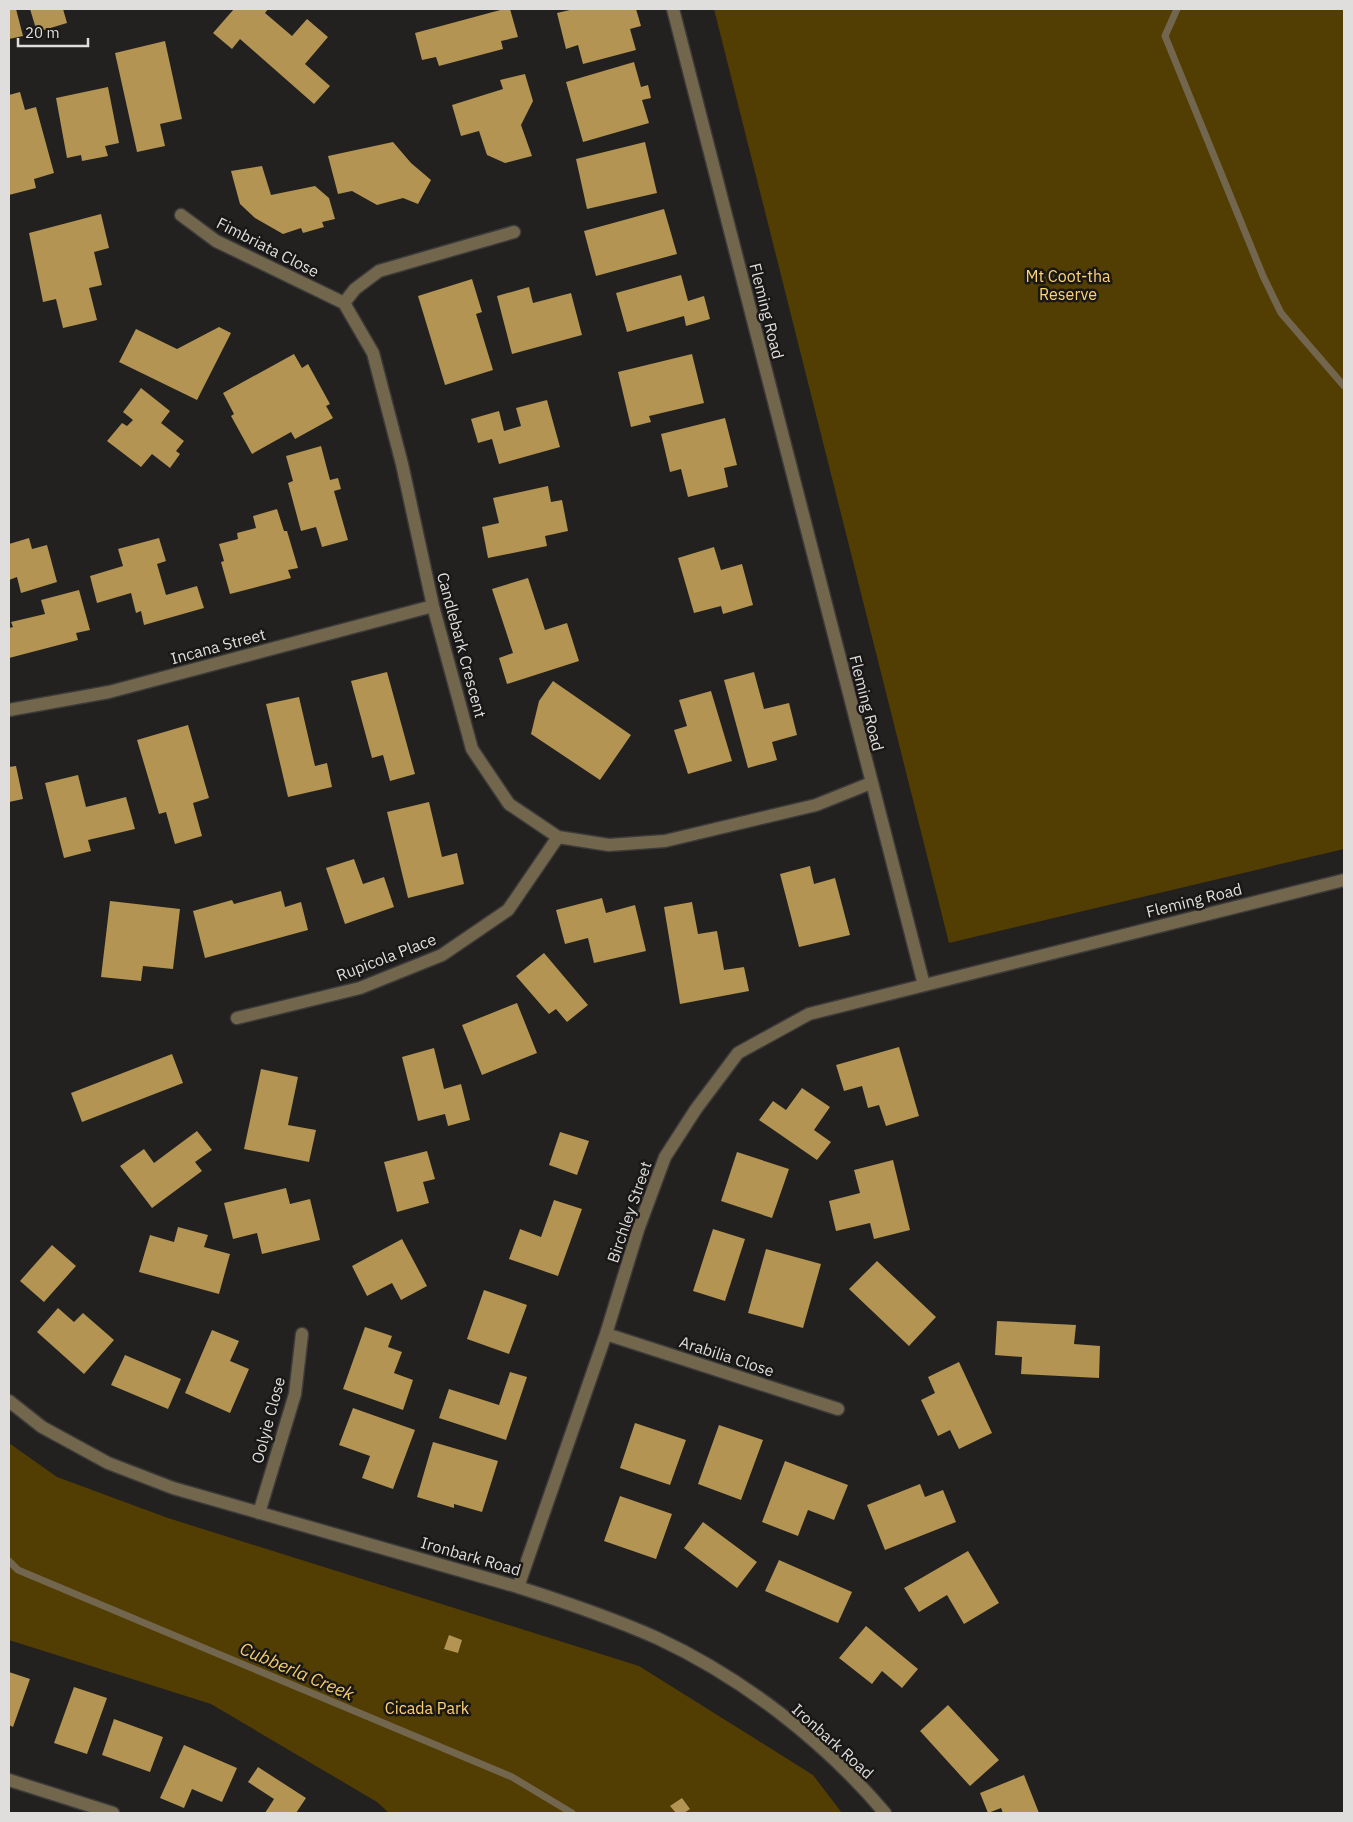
<svg xmlns="http://www.w3.org/2000/svg" width="1353" height="1822" viewBox="0 0 1353 1822" font-family="'IBM Plex Sans',sans-serif">
<rect width="100%" height="100%" fill="#22211f"/>
<path fill="#523d03" d="M 714,9 L 1344,9 L 1344,849 L 949,943 Z
M 9,1443 L 57,1477 L 168,1518 L 639,1666 L 813,1775 L 842,1813 L 389,1813 L 377,1802 L 211,1704 L 9,1640 Z"/>
<g fill="none" stroke-linecap="round" stroke-linejoin="round">
<path stroke="#72674e" stroke-width="7" d="M 1177,9 L 1165,36 L 1263,276 L 1281,313 L 1344,386
M 9,1561 L 18,1570 L 512,1777 L 572,1813"/>
</g>
<path fill="#b39452" d="M 9,9 L 16,9 L 23,36 L 9,39 Z
M 30,9 L 63,9 L 67,23 L 37,32 Z
M 234,9 L 268,9 L 265,13 L 292,36 L 307,19 L 328,37 L 305,64 L 330,86 L 314,104 L 240,39 L 232,49 L 213,33 Z
M 504,9 L 510,9 L 518,37 L 501,41 L 503,49 L 439,66 L 436,57 L 422,60 L 415,33 Z
M 574,9 L 636,9 L 641,26 L 630,29 L 636,50 L 583,64 L 578,45 L 566,49 L 557,13 Z
M 165,41 L 182,119 L 160,124 L 165,146 L 137,152 L 115,53 Z
M 634,62 L 641,87 L 648,85 L 651,98 L 642,100 L 649,123 L 583,142 L 566,82 Z
M 525,74 L 533,101 L 521,125 L 532,156 L 505,163 L 487,155 L 479,131 L 461,136 L 452,105 L 503,89 L 500,80 Z
M 108,87 L 119,143 L 105,146 L 108,156 L 82,161 L 81,155 L 67,158 L 56,98 Z
M 20,92 L 25,110 L 36,107 L 54,173 L 34,179 L 36,188 L 9,195 L 9,95 Z
M 393,142 L 411,163 L 431,180 L 418,204 L 403,198 L 377,205 L 352,191 L 338,194 L 328,156 Z
M 645,142 L 657,193 L 587,209 L 576,159 Z
M 262,166 L 271,195 L 315,186 L 329,198 L 335,219 L 322,222 L 324,227 L 303,233 L 301,228 L 283,234 L 255,218 L 240,204 L 231,171 Z
M 664,209 L 677,254 L 596,276 L 584,231 Z
M 101,214 L 109,248 L 94,252 L 102,285 L 89,288 L 97,320 L 63,328 L 56,299 L 43,302 L 29,233 Z
M 681,275 L 688,301 L 704,296 L 710,319 L 686,326 L 684,316 L 627,332 L 616,293 Z
M 472,279 L 482,312 L 476,314 L 493,370 L 445,385 L 418,296 Z
M 529,287 L 533,303 L 571,293 L 582,335 L 512,354 L 497,296 Z
M 219,327 L 231,333 L 197,400 L 119,362 L 136,329 L 177,349 Z
M 294,354 L 302,368 L 308,364 L 330,404 L 326,406 L 333,418 L 295,439 L 291,432 L 252,454 L 231,416 L 234,414 L 223,393 Z
M 692,354 L 704,403 L 649,416 L 651,422 L 631,427 L 618,372 Z
M 141,388 L 170,411 L 161,423 L 184,441 L 176,451 L 180,454 L 170,468 L 152,454 L 141,467 L 107,441 L 122,423 L 127,426 L 133,420 L 123,412 Z
M 547,400 L 560,447 L 499,464 L 492,439 L 478,443 L 471,419 L 499,411 L 504,431 L 521,426 L 516,408 Z
M 725,418 L 737,465 L 724,468 L 728,487 L 688,497 L 681,469 L 670,472 L 661,434 Z
M 321,446 L 330,480 L 338,478 L 341,489 L 334,491 L 348,540 L 322,547 L 316,527 L 301,531 L 288,483 L 293,481 L 286,456 Z
M 548,486 L 551,502 L 562,500 L 568,531 L 545,536 L 547,546 L 488,558 L 482,527 L 499,523 L 493,498 Z
M 277,509 L 284,531 L 287,531 L 298,568 L 288,570 L 291,578 L 230,594 L 221,562 L 224,561 L 219,544 L 238,539 L 237,533 L 256,528 L 253,516 Z
M 29,538 L 32,549 L 47,545 L 57,582 L 21,593 L 17,577 L 9,580 L 9,544 Z
M 159,538 L 166,561 L 157,564 L 166,595 L 197,586 L 204,608 L 144,625 L 141,611 L 136,613 L 131,593 L 97,603 L 90,576 L 123,566 L 118,549 Z
M 714,547 L 721,570 L 742,564 L 753,605 L 723,614 L 721,606 L 694,613 L 678,558 Z
M 528,578 L 545,630 L 567,623 L 579,661 L 507,684 L 499,658 L 513,653 L 492,589 Z
M 79,590 L 90,630 L 76,633 L 78,640 L 9,658 L 9,628 L 13,627 L 11,622 L 45,614 L 41,600 Z
M 387,672 L 415,774 L 390,781 L 383,755 L 372,758 L 351,681 Z
M 754,672 L 764,709 L 789,703 L 797,735 L 772,742 L 777,760 L 748,768 L 724,680 Z
M 553,681 L 631,735 L 600,780 L 531,734 L 539,701 Z
M 711,691 L 732,761 L 688,774 L 674,730 L 687,726 L 679,700 Z
M 299,697 L 315,766 L 327,763 L 332,787 L 288,797 L 266,704 Z
M 188,725 L 209,798 L 193,803 L 202,836 L 175,844 L 166,812 L 159,814 L 137,740 Z
M 16,766 L 23,799 L 9,802 L 9,767 Z
M 78,775 L 86,807 L 126,797 L 135,829 L 88,840 L 91,851 L 64,858 L 45,783 Z
M 429,802 L 442,857 L 457,853 L 464,884 L 408,898 L 387,812 Z
M 354,859 L 363,884 L 384,877 L 394,907 L 345,924 L 326,868 Z
M 810,866 L 814,884 L 835,878 L 850,935 L 799,947 L 780,874 Z
M 281,891 L 285,907 L 301,902 L 308,930 L 205,958 L 193,911 L 232,900 L 234,904 Z
M 602,898 L 606,913 L 635,905 L 646,951 L 594,963 L 588,938 L 565,944 L 556,910 Z
M 110,901 L 180,909 L 173,969 L 143,966 L 141,981 L 101,977 Z
M 692,902 L 698,934 L 717,931 L 724,970 L 744,967 L 749,991 L 680,1004 L 664,907 Z
M 544,953 L 588,1005 L 567,1022 L 556,1009 L 549,1014 L 516,976 Z
M 517,1003 L 537,1053 L 482,1075 L 462,1025 Z
M 899,1047 L 919,1116 L 886,1126 L 879,1105 L 868,1108 L 862,1086 L 844,1091 L 836,1065 Z
M 434,1048 L 444,1089 L 461,1084 L 470,1120 L 448,1126 L 445,1114 L 418,1121 L 402,1057 Z
M 172,1054 L 183,1083 L 82,1122 L 71,1093 Z
M 261,1069 L 298,1077 L 288,1125 L 316,1130 L 309,1162 L 244,1149 Z
M 802,1088 L 830,1107 L 814,1130 L 831,1142 L 817,1160 L 759,1120 L 773,1101 L 786,1110 Z
M 197,1131 L 212,1150 L 195,1162 L 202,1171 L 152,1208 L 120,1166 L 144,1149 L 154,1163 Z
M 560,1132 L 589,1141 L 577,1175 L 549,1165 Z
M 427,1151 L 435,1179 L 423,1182 L 429,1203 L 397,1212 L 384,1162 Z
M 737,1152 L 789,1169 L 772,1218 L 721,1201 Z
M 893,1160 L 910,1230 L 874,1239 L 870,1223 L 836,1231 L 829,1201 L 860,1193 L 854,1170 Z
M 286,1188 L 290,1204 L 310,1199 L 320,1240 L 262,1254 L 257,1233 L 233,1239 L 224,1203 Z
M 554,1200 L 582,1209 L 558,1276 L 509,1259 L 520,1229 L 541,1237 Z
M 178,1227 L 208,1235 L 204,1247 L 230,1254 L 219,1294 L 139,1272 L 150,1235 L 174,1242 Z
M 713,1229 L 745,1239 L 725,1301 L 693,1291 Z
M 402,1239 L 427,1286 L 401,1300 L 392,1283 L 367,1296 L 352,1266 Z
M 52,1245 L 76,1266 L 44,1302 L 20,1281 Z
M 766,1249 L 821,1264 L 803,1328 L 748,1313 Z
M 877,1261 L 936,1317 L 909,1346 L 849,1289 Z
M 484,1290 L 527,1305 L 509,1354 L 467,1339 Z
M 58,1308 L 74,1322 L 83,1313 L 114,1340 L 84,1374 L 37,1332 Z
M 997,1321 L 1076,1325 L 1074,1344 L 1100,1346 L 1099,1378 L 1021,1374 L 1022,1357 L 995,1355 Z
M 365,1327 L 392,1336 L 388,1347 L 402,1352 L 394,1373 L 413,1380 L 403,1410 L 343,1389 Z
M 212,1330 L 239,1341 L 230,1361 L 249,1369 L 230,1413 L 185,1393 Z
M 125,1355 L 181,1379 L 168,1409 L 111,1385 Z
M 959,1362 L 992,1433 L 959,1449 L 950,1430 L 938,1436 L 921,1400 L 935,1393 L 928,1377 Z
M 510,1372 L 527,1377 L 506,1440 L 439,1418 L 449,1389 L 499,1405 Z
M 353,1408 L 415,1430 L 393,1489 L 362,1478 L 370,1456 L 339,1445 Z
M 635,1423 L 686,1440 L 670,1485 L 620,1468 Z
M 719,1425 L 763,1440 L 741,1500 L 698,1484 Z
M 433,1442 L 498,1461 L 482,1512 L 454,1504 L 454,1508 L 417,1497 Z
M 785,1461 L 848,1485 L 834,1520 L 808,1510 L 798,1536 L 762,1522 Z
M 920,1484 L 925,1497 L 943,1490 L 956,1522 L 885,1550 L 867,1505 Z
M 620,1496 L 672,1514 L 656,1559 L 604,1541 Z
M 703,1522 L 757,1562 L 737,1588 L 684,1548 Z
M 968,1551 L 999,1603 L 964,1624 L 947,1595 L 919,1612 L 904,1588 Z
M 779,1560 L 852,1592 L 838,1623 L 765,1591 Z
M 866,1626 L 918,1669 L 902,1688 L 882,1671 L 872,1684 L 839,1658 Z
M 449,1635 L 462,1640 L 458,1653 L 444,1649 Z
M 9,1672 L 30,1679 L 13,1727 L 9,1725 Z
M 74,1687 L 107,1698 L 87,1754 L 54,1743 Z
M 948,1705 L 999,1760 L 970,1786 L 920,1731 Z
M 114,1719 L 163,1737 L 150,1772 L 102,1755 Z
M 184,1745 L 237,1768 L 222,1802 L 192,1789 L 184,1808 L 160,1798 Z
M 258,1767 L 306,1798 L 296,1813 L 265,1813 L 274,1799 L 248,1782 Z
M 1024,1775 L 1039,1813 L 1003,1813 L 1001,1808 L 988,1813 L 980,1793 Z
M 682,1798 L 690,1809 L 684,1813 L 676,1813 L 670,1806 Z"/>
<g fill="none" stroke-linecap="round" stroke-linejoin="round">
<g stroke="#3c3b3a" stroke-width="15">
<path id="minor" d="M 673,9 L 924,985
M 181,215 L 216,241 L 344,303
M 514,232 L 379,271 L 355,289 L 344,303 L 373,353 L 402,464 L 433,606 L 472,749 L 509,804 L 558,837 L 609,845 L 665,841 L 816,805 L 871,783
M 9,710 L 109,692 L 433,606
M 237,1018 L 360,988 L 442,955 L 508,910 L 558,837
M 606,1334 L 838,1409
M 9,1401 L 42,1427 L 108,1463 L 173,1488 L 518,1587 C 565,1602 612,1618 657,1638 C 743,1678 824,1741 885,1813
M 259,1513 L 295,1394 L 302,1334
M 518,1587 L 606,1334 L 638,1230 L 665,1157 L 696,1109 L 738,1053 L 809,1014 L 1344,880
M 9,1780 L 113,1813"/>
</g>
<use href="#minor" stroke="#72664c" stroke-width="12"/>
</g>
<g text-anchor="middle" dominant-baseline="central" stroke-width="5" stroke-linejoin="round" paint-order="stroke">
<g font-size="16" fill="#dfdedd" stroke="#191816">
<text transform="translate(268 247) rotate(27)">Fimbriata Close</text>
<text transform="translate(767 311) rotate(76)">Fleming Road</text>
<text transform="translate(462 645) rotate(75)">Candlebark Crescent</text>
<text transform="translate(218 646) rotate(-15)">Incana Street</text>
<text transform="translate(867 703) rotate(76)">Fleming Road</text>
<text transform="translate(1194 900) rotate(-14)">Fleming Road</text>
<text transform="translate(386 957) rotate(-21)">Rupicola Place</text>
<text transform="translate(629 1212) rotate(-71)">Birchley Street</text>
<text transform="translate(727 1356) rotate(18)">Arabilia Close</text>
<text transform="translate(268 1420) rotate(-75)">Oolyie Close</text>
<text transform="translate(471 1556) rotate(16)">Ironbark Road</text>
<text transform="translate(833 1741) rotate(42)">Ironbark Road</text>
</g>
<g font-size="16" fill="#fed273" stroke="#191816">
<text x="1068" y="276">Mt Coot-tha<tspan x="1068" dy="18">Reserve</tspan></text>
<text x="427" y="1708">Cicada Park</text>
</g>
<g font-size="18" font-style="italic" fill="#f5ca6b" stroke="#191816">
<text transform="translate(297 1671) rotate(23)">Cubberla Creek</text>
</g>
</g>
<rect width="1353" height="1822" fill="none" stroke="#dfdedd" stroke-width="20"/>
<path d="M18 38v8h70v-8" fill="none" stroke="#dfdedd" stroke-width="2.5"/>
<text x="25" y="38" font-size="15" fill="#dfdedd" stroke="#191816" stroke-width="4" paint-order="stroke">20 m</text>
</svg>
